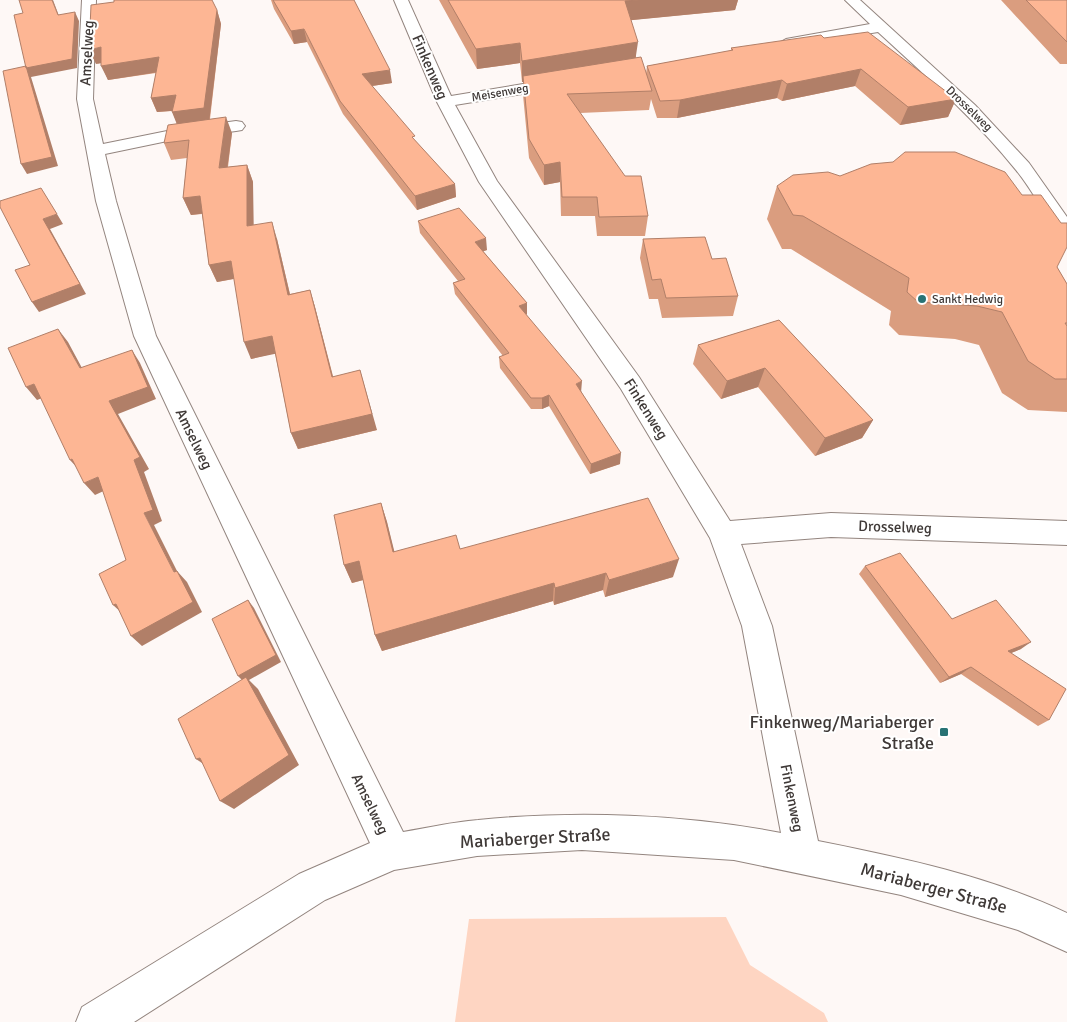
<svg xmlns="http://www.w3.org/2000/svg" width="1067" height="1022" viewBox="0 0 1067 1022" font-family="Signika,sans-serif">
<rect width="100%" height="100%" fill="#fef8f6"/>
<path fill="#fed5c2" d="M 726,917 L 750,965 L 824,1013 L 828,1022 L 455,1022 L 469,919 Z"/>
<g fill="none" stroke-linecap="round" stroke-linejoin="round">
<g stroke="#93857f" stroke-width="2">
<path id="minor" d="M 82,0 L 96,0 L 93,99 L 103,144 L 177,129 L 236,121 L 242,122 L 245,126 L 242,130 L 236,131 L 177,139 L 105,154 L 116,201 L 156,336 L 403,832 C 427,828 453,822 478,820 C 575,810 685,814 781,833 L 742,626 L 710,538 L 621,389 L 479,182 L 437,102 L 394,0 L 408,0 L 451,96 L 559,78 L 567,83 L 559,88 L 455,105 L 497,181 L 639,377 L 730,521 L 831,513 L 1067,521 L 1067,545 L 831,537 L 741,544 L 772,626 L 818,841 C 903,858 989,876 1067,913 L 1067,952 L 1018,930 L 901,895 L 734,860 L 582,850 L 477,856 L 394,870 L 325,900 L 134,1022 L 76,1022 L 82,1007 L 299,874 L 370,843 L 134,336 L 96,201 L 77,99 Z
M 845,0 L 860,0 L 975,105 L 1029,163 L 1067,217 L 1067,239 L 1060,237 C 1045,215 1033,191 1016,170 C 975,119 926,76 878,32 L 786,47 L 779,43 L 786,39 L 870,24 Z"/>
</g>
<use href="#minor" fill="#fff" fill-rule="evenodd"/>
</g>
<path fill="#da9d7f" d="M 271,0 L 354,0 L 392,83 L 372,86 L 415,141 L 455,184 L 456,197 L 417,210 L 343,114 L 307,42 L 294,44 L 274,9 Z
M 439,0 L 738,0 L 735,10 L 631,20 L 636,57 L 646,74 L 647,66 L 731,51 L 731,48 L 824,38 L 956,99 L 948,117 L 900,125 L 855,86 L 782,101 L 777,98 L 677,118 L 657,118 L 651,99 L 649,110 L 580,113 L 648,216 L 645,236 L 597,236 L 595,216 L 561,216 L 560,182 L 544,185 L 529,158 L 523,95 L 523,82 L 522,82 L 520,63 L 477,69 Z
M 1001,0 L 1067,0 L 1067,64 L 1060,64 Z
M 217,10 L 221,24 L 210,119 L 232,133 L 228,167 L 247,165 L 253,182 L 253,225 L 277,239 L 290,294 L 310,290 L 315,307 L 333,376 L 377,430 L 298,449 L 291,433 L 275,353 L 251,359 L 234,279 L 217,282 L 209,265 L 202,214 L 191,215 L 183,198 L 187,158 L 171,160 L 164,143 L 177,123 L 172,111 L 157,112 L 151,98 L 156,73 L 108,80 L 101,63 L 96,64 Z
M 777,186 L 1057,267 L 1067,284 L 1067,412 L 1028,410 L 1002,393 L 979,345 L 955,339 L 899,335 L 889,325 L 891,311 L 791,249 L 782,249 L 767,219 Z
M 418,221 L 487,250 L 483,251 L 527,303 L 527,314 L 526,315 L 581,391 L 620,464 L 590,474 L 549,406 L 542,409 L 531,409 L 500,368 L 499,357 L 503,356 L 455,294 L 453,283 L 458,281 L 420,233 Z
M 643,239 L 712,259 L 738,296 L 733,316 L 662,318 L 658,299 L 649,299 L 640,258 Z
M 779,320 L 873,420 L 862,438 L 815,456 L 758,387 L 721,399 L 693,364 L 698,345 Z
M 381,503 L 387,522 L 394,552 L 460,549 L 673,577 L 605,597 L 603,590 L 554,605 L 553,601 L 382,651 L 375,635 L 363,580 L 352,583 L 344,565 Z
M 865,566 L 952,619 L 1021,649 L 1011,653 L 1049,720 L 1038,726 L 961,674 L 940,683 L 859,574 Z"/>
<path fill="#b17f68" d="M 52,0 L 53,0 L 62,24 L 58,15 Z
M 639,0 L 738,0 L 735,10 L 623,21 L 625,1 Z
M 217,10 L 221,24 L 209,123 L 178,127 L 172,112 Z
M 75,12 L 79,21 L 77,68 L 31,77 L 58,166 L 27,174 L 21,164 L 26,66 Z
M 304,29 L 307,42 L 294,44 L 291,31 Z
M 638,42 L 635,62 L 523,76 L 523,82 L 522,82 L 522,61 Z
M 520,43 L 520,63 L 477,69 L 476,49 Z
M 101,47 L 107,62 L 96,64 L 89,50 Z
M 159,57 L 165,71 L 108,80 L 101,66 Z
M 861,69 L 855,86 L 782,101 L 787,84 Z
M 390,70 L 392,83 L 365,87 L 362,74 Z
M 782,80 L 777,98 L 677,118 L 680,100 Z
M 176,95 L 182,110 L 157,112 L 151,98 Z
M 956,99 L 948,117 L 900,125 L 908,107 Z
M 226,117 L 232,133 L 225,185 L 219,168 Z
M 560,162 L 560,182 L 544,185 L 544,165 Z
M 247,165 L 253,182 L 254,244 L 247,226 Z
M 455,184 L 456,197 L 417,210 L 415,196 Z
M 200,196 L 207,213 L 191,215 L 183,198 Z
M 57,214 L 63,224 L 50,229 L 86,294 L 39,312 L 32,302 L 43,219 Z
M 272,222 L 277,239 L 294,312 L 288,295 Z
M 486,238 L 487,250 L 476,254 L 475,242 Z
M 231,261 L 238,278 L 217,282 L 209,265 Z
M 310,290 L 315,307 L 337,393 L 332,377 Z
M 527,303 L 527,314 L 519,317 L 519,306 Z
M 58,329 L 68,342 L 89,381 L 80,368 Z
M 272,336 L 279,353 L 251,359 L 244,342 Z
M 132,350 L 140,363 L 156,399 L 118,414 L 149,469 L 144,472 L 162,521 L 154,525 L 183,583 L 174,572 L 144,513 L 134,460 L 109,401 Z
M 765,368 L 758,387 L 721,399 L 727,381 Z
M 360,370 L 377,430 L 298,449 L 291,433 Z
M 582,381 L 581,393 L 576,384 Z
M 34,384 L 45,397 L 37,400 L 26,387 Z
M 549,395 L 549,406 L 542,409 L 542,398 Z
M 873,420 L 862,438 L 815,456 L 825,438 Z
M 621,453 L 620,464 L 590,474 L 591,464 Z
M 72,459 L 81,472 L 70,460 Z
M 98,477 L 108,489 L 95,495 L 84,483 Z
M 381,503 L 387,522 L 399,570 L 393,552 Z
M 679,559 L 673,577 L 605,597 L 609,580 Z
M 359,561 L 367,579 L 352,583 L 344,565 Z
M 177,571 L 187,582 L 202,612 L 142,646 L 131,636 Z
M 606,573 L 603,590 L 554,605 L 555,588 Z
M 554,583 L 553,601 L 382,651 L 375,635 Z
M 248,600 L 254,608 L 281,662 L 249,680 L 258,689 L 299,765 L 234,809 L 220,801 L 245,683 L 238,676 Z
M 116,604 L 124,615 L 113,605 Z
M 1031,642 L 1021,649 L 999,658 L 1008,651 Z
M 971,667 L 961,674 L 940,683 L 949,677 Z
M 200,758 L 211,769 L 196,759 Z"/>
<path fill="#fdb694" stroke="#b17f68" d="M 19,0 L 52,0 L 58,15 L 75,12 L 72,59 L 26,68 L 14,15 L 23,13 Z
M 114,0 L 212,0 L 217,10 L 204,108 L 172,112 L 176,95 L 151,98 L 159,57 L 101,66 L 101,47 L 89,50 L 91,5 L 114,2 Z
M 273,0 L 354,0 L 390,70 L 362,74 L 415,136 L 412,137 L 455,184 L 415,196 L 340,101 L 304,29 L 291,31 Z
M 448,0 L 639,0 L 625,1 L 638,42 L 522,61 L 520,43 L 476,49 Z
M 1026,0 L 1067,0 L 1067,42 Z
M 868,32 L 956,99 L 908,107 L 861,69 L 787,84 L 782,80 L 680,100 L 660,101 L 647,66 L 733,50 L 731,48 L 821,35 L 824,38 Z
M 641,57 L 652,91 L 567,94 L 625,176 L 641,176 L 648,216 L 599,217 L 597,197 L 562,197 L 560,162 L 544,165 L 529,139 L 523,76 Z
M 26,66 L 52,157 L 21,164 L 3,71 Z
M 226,117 L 219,168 L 247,165 L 247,226 L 272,222 L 288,295 L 310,290 L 332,377 L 360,370 L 372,414 L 291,433 L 272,336 L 244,342 L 231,261 L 209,265 L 200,196 L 183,198 L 189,140 L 164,143 L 168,125 Z
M 905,152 L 955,152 L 1005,172 L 1022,195 L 1041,195 L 1061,223 L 1067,223 L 1067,247 L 1057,267 L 1067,284 L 1067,323 L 1065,323 L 1067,326 L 1067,379 L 1055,379 L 1028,361 L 1002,312 L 977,306 L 918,302 L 907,292 L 909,278 L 803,216 L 793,215 L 777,186 L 793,175 L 828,172 L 840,176 L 871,164 L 893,162 Z
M 41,188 L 57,214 L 43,219 L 80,284 L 32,302 L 15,270 L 30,265 L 0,207 L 0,201 Z
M 459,208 L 486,238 L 475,242 L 527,303 L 519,306 L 582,381 L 576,384 L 621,453 L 591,464 L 549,395 L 542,398 L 531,398 L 499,357 L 509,353 L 453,283 L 465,279 L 418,221 Z
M 705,237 L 712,259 L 726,258 L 738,296 L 666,298 L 661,279 L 652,280 L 643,239 Z
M 779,320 L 873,420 L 825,438 L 765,368 L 727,381 L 698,345 Z
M 58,329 L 80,368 L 132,350 L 148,387 L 109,401 L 140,457 L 134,460 L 153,510 L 144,513 L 174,572 L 177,571 L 193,602 L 131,636 L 116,604 L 113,605 L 99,574 L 126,560 L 98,477 L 84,483 L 72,459 L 70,460 L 34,384 L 26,387 L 8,348 Z
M 648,498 L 679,559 L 609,580 L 606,573 L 555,588 L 554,583 L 375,635 L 359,561 L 344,565 L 334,515 L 381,503 L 393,552 L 456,535 L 460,549 Z
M 900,553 L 952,619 L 996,600 L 1031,642 L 1008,651 L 1066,689 L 1049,720 L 971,667 L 949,677 L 865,566 Z
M 248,600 L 276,655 L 238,676 L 212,619 Z
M 246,677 L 289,755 L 220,801 L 200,758 L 196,759 L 178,719 Z"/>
<g fill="#287375" stroke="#fff" stroke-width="2">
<circle cx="922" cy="299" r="5"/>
<rect x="939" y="727" width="10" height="10" rx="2.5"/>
</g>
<g text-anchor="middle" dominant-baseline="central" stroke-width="4" stroke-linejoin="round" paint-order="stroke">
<g font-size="12" fill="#3f3937" stroke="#fff">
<text transform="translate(500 93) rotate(-10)">Meisenweg</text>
<text transform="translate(969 109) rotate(44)">Drosselweg</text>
</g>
<g font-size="12" fill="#3f3937" stroke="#fff" text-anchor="start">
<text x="932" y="299">Sankt Hedwig</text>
</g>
<g font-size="15" fill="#3f3937" stroke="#fff">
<text transform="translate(87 53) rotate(-87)">Amselweg</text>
<text transform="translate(430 67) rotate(67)">Finkenweg</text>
<text transform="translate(646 409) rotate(58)">Finkenweg</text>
<text transform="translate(194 439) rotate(64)">Amselweg</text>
<text transform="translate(895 527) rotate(2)">Drosselweg</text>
<text transform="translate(792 798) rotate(79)">Finkenweg</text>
<text transform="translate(370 804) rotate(64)">Amselweg</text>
</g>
<g font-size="18" fill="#3f3937" stroke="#fff" text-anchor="end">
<text x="934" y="722">Finkenweg/Mariaberger<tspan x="934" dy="21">Straße</tspan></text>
</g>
<g font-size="18" fill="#3f3937" stroke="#fff">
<text transform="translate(535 838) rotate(-3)">Mariaberger Straße</text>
<text transform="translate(934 888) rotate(15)">Mariaberger Straße</text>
</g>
</g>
</svg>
